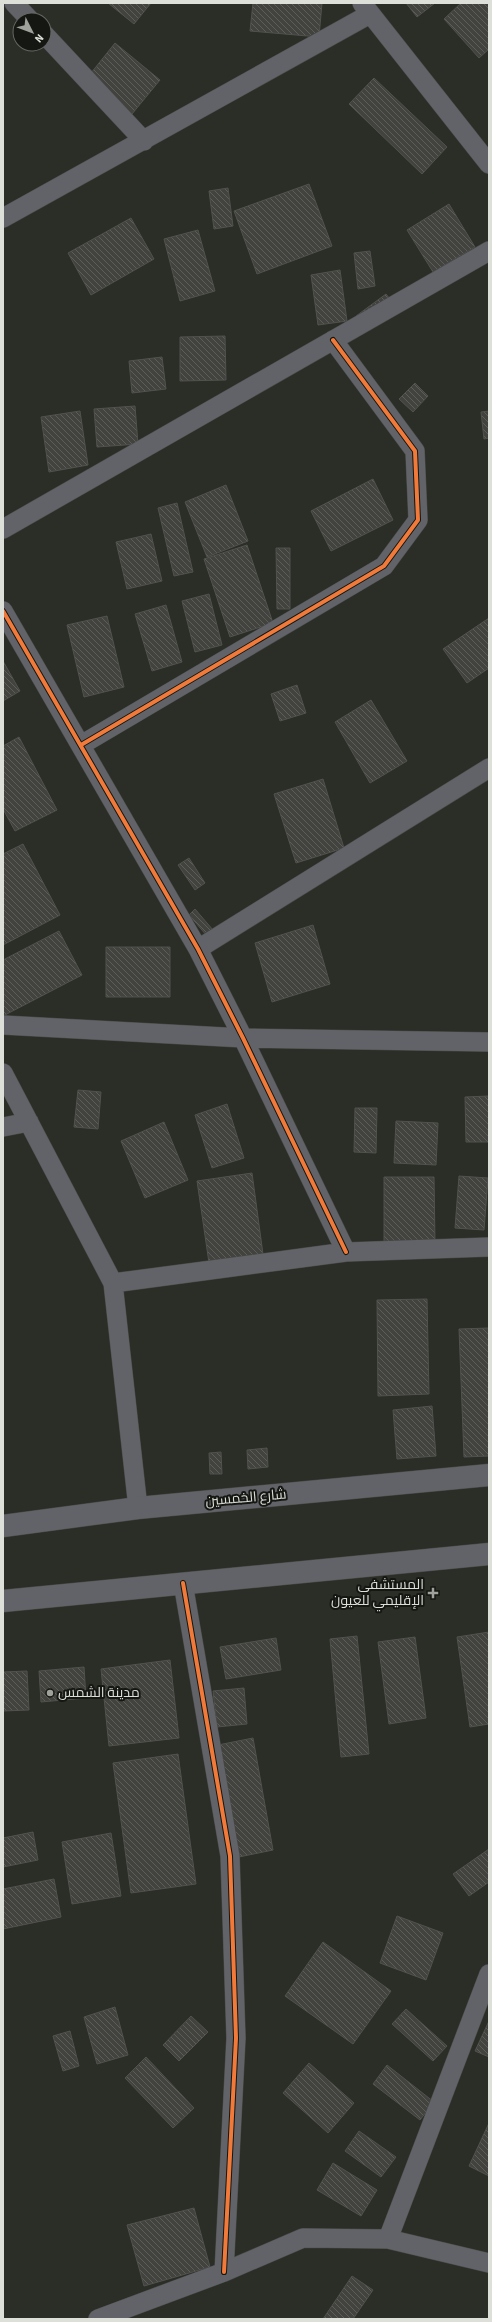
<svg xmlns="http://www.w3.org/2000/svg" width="492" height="2322" viewBox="0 0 492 2322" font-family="'Source Sans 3',Cairo,sans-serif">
<defs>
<pattern id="building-back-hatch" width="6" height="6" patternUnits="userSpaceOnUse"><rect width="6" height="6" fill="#42433f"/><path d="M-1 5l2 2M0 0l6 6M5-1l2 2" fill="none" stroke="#5d5e5a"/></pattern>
</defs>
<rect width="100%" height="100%" fill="#2b2d27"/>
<path fill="url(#building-back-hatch)" stroke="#51524e" d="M 108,3 L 151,3 L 134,24 Z
M 253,3 L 322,3 L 319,37 L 250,31 Z
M 406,3 L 435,3 L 417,17 Z
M 461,3 L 489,3 L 489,49 L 479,58 L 444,19 Z
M 115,43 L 160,80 L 132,114 L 87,78 Z
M 374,78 L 447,147 L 422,174 L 349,104 Z
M 309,184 L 332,246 L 257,274 L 234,211 Z
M 228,188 L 233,226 L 214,229 L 209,191 Z
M 449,204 L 475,247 L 433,272 L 407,230 Z
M 131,218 L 154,259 L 91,295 L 68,253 Z
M 198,230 L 215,291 L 180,301 L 164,239 Z
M 370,251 L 375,286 L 358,289 L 354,253 Z
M 340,270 L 347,321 L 318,325 L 311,275 Z
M 386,294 L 394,304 L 356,316 Z
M 225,336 L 226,380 L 180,381 L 180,337 Z
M 162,357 L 166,389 L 132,393 L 129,361 Z
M 415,383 L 428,396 L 413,412 L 399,399 Z
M 135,406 L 138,444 L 97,447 L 94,409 Z
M 80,411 L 88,465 L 49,472 L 41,417 Z
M 489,411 L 489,438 L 484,439 L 481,412 Z
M 373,479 L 393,520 L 331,551 L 311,511 Z
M 226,485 L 248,541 L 207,557 L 185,502 Z
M 177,503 L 193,572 L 174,576 L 158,508 Z
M 151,534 L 162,581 L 127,589 L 116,542 Z
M 247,545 L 273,623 L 230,637 L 204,559 Z
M 276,548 L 290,548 L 290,609 L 277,609 Z
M 209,594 L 222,645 L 195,652 L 182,601 Z
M 166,605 L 182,662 L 152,671 L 135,614 Z
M 107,616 L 124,687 L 84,697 L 67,625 Z
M 489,618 L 489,668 L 467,683 L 443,649 Z
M 3,661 L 20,691 L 3,701 Z
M 297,685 L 306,713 L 280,721 L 271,694 Z
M 371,700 L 407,761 L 370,783 L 335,722 Z
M 19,737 L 57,810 L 15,831 L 3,809 L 3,746 Z
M 323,779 L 344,848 L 296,863 L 274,794 Z
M 23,844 L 60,915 L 3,945 L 3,854 Z
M 189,858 L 205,883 L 195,890 L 178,865 Z
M 195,909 L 213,930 L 207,936 L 189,915 Z
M 313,925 L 330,984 L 272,1002 L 255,943 Z
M 59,931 L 82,975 L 3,1016 L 3,960 Z
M 106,947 L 170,947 L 170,997 L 106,997 Z
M 78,1090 L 101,1092 L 98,1129 L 74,1127 Z
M 489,1096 L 489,1142 L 466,1142 L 465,1097 Z
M 227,1104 L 244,1158 L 212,1168 L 195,1115 Z
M 355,1108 L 377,1108 L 376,1153 L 354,1152 Z
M 396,1121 L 438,1123 L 436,1165 L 394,1163 Z
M 164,1122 L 188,1180 L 145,1198 L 121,1141 Z
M 252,1173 L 263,1254 L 209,1263 L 197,1181 Z
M 459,1176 L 488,1178 L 484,1230 L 455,1228 Z
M 384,1177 L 434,1177 L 435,1243 L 384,1243 Z
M 427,1299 L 429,1394 L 378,1396 L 377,1300 Z
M 489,1328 L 489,1456 L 464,1457 L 459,1329 Z
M 432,1406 L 436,1456 L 397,1459 L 393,1410 Z
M 267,1448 L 268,1467 L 248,1469 L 247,1450 Z
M 221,1452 L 222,1474 L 210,1474 L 209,1453 Z
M 489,1632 L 489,1724 L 470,1727 L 457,1637 Z
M 357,1636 L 369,1754 L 341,1757 L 330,1639 Z
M 415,1637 L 426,1718 L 389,1724 L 378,1642 Z
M 276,1638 L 281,1670 L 226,1679 L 220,1647 Z
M 170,1660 L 179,1738 L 109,1746 L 101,1669 Z
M 84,1667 L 86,1698 L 41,1702 L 39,1671 Z
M 27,1671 L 29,1710 L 3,1711 L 3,1672 Z
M 244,1688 L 247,1724 L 217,1727 L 213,1691 Z
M 253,1738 L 273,1850 L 234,1858 L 213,1746 Z
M 178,1754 L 196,1884 L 131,1893 L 113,1763 Z
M 33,1832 L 38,1860 L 3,1867 L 3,1838 Z
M 111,1833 L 121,1896 L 72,1904 L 62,1842 Z
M 489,1849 L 489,1882 L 469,1896 L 453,1874 Z
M 54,1879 L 61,1917 L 3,1929 L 3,1889 Z
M 397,1916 L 443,1933 L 426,1980 L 380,1963 Z
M 323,1942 L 391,1991 L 353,2044 L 285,1996 Z
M 115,2007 L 128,2055 L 97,2064 L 84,2017 Z
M 406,2009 L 447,2046 L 433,2061 L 392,2024 Z
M 191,2016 L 208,2032 L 179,2061 L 163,2045 Z
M 489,2021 L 489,2057 L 475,2051 Z
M 70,2031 L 79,2066 L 63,2071 L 53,2036 Z
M 146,2057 L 194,2108 L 173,2128 L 125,2078 Z
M 309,2063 L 354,2103 L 328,2133 L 283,2093 Z
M 387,2065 L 434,2102 L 420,2120 L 373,2084 Z
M 489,2123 L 489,2176 L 469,2166 Z
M 359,2131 L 396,2157 L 381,2177 L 345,2151 Z
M 333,2163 L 377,2190 L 361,2216 L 317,2190 Z
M 194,2208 L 210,2267 L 144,2286 L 127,2225 Z
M 352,2276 L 373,2290 L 353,2319 L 323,2319 Z"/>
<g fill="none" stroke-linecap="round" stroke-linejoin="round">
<g stroke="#474944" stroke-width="20">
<path id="minor" d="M 14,3 L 30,20
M 362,3 L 489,164
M 44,34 L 144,141
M 3,218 L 370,14
M 3,529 L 489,251
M 3,611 L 198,949 L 243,1038 L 346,1252
M 81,745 L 384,566 L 418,520 L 415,451 L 333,340
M 198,949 L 489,768
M 3,1025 L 243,1038 L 489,1042
M 3,1073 L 113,1283 L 138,1508
M 3,1127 L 29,1122
M 113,1283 L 346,1252 L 489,1247
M 183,1583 L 230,1856 L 236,2038 L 224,2272
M 388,2239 L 489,1974
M 98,2319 L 224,2272 L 303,2238 L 388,2239 L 489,2263"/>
</g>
<g stroke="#474944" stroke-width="23">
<path id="primary" d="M 3,1526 L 138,1508 L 489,1475
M 3,1601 L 489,1554"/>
</g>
<use href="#minor" stroke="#616368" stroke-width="19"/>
<use href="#primary" stroke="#616368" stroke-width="22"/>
<g stroke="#151712" stroke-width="6">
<path id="cycleway" d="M 3,611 L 198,949 L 243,1038 L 346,1252
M 81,745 L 384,566 L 418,520 L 415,451 L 333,340
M 183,1583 L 230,1856 L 236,2038 L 224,2272"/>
</g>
<use href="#cycleway" stroke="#f17a3a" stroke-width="4"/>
</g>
<g fill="#9fa19b" stroke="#151712" stroke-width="1.5">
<path d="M431 1587h4v4h4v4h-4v4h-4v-4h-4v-4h4z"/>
<circle cx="50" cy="1693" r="4"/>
</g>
<g text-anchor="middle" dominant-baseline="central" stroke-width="4" stroke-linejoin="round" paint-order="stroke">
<g font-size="14" fill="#dddfd9" stroke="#151712">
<text transform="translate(246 1498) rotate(-5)">شارع الخمسين</text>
</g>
<g font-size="14" fill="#dddfd9" stroke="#151712" text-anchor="end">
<text x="424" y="1585">المستشفى<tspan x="424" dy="16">الإقليمي للعيون</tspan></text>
<text x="58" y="1693" text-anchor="start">مدينة الشمس</text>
</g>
</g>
<rect width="492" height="2322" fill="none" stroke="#dddfd9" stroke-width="8"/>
<g transform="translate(32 32) rotate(132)"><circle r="19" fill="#151712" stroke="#656762"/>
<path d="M0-3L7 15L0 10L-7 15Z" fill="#9fa19b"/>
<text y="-6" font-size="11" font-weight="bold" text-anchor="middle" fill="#dddfd9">N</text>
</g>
</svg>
